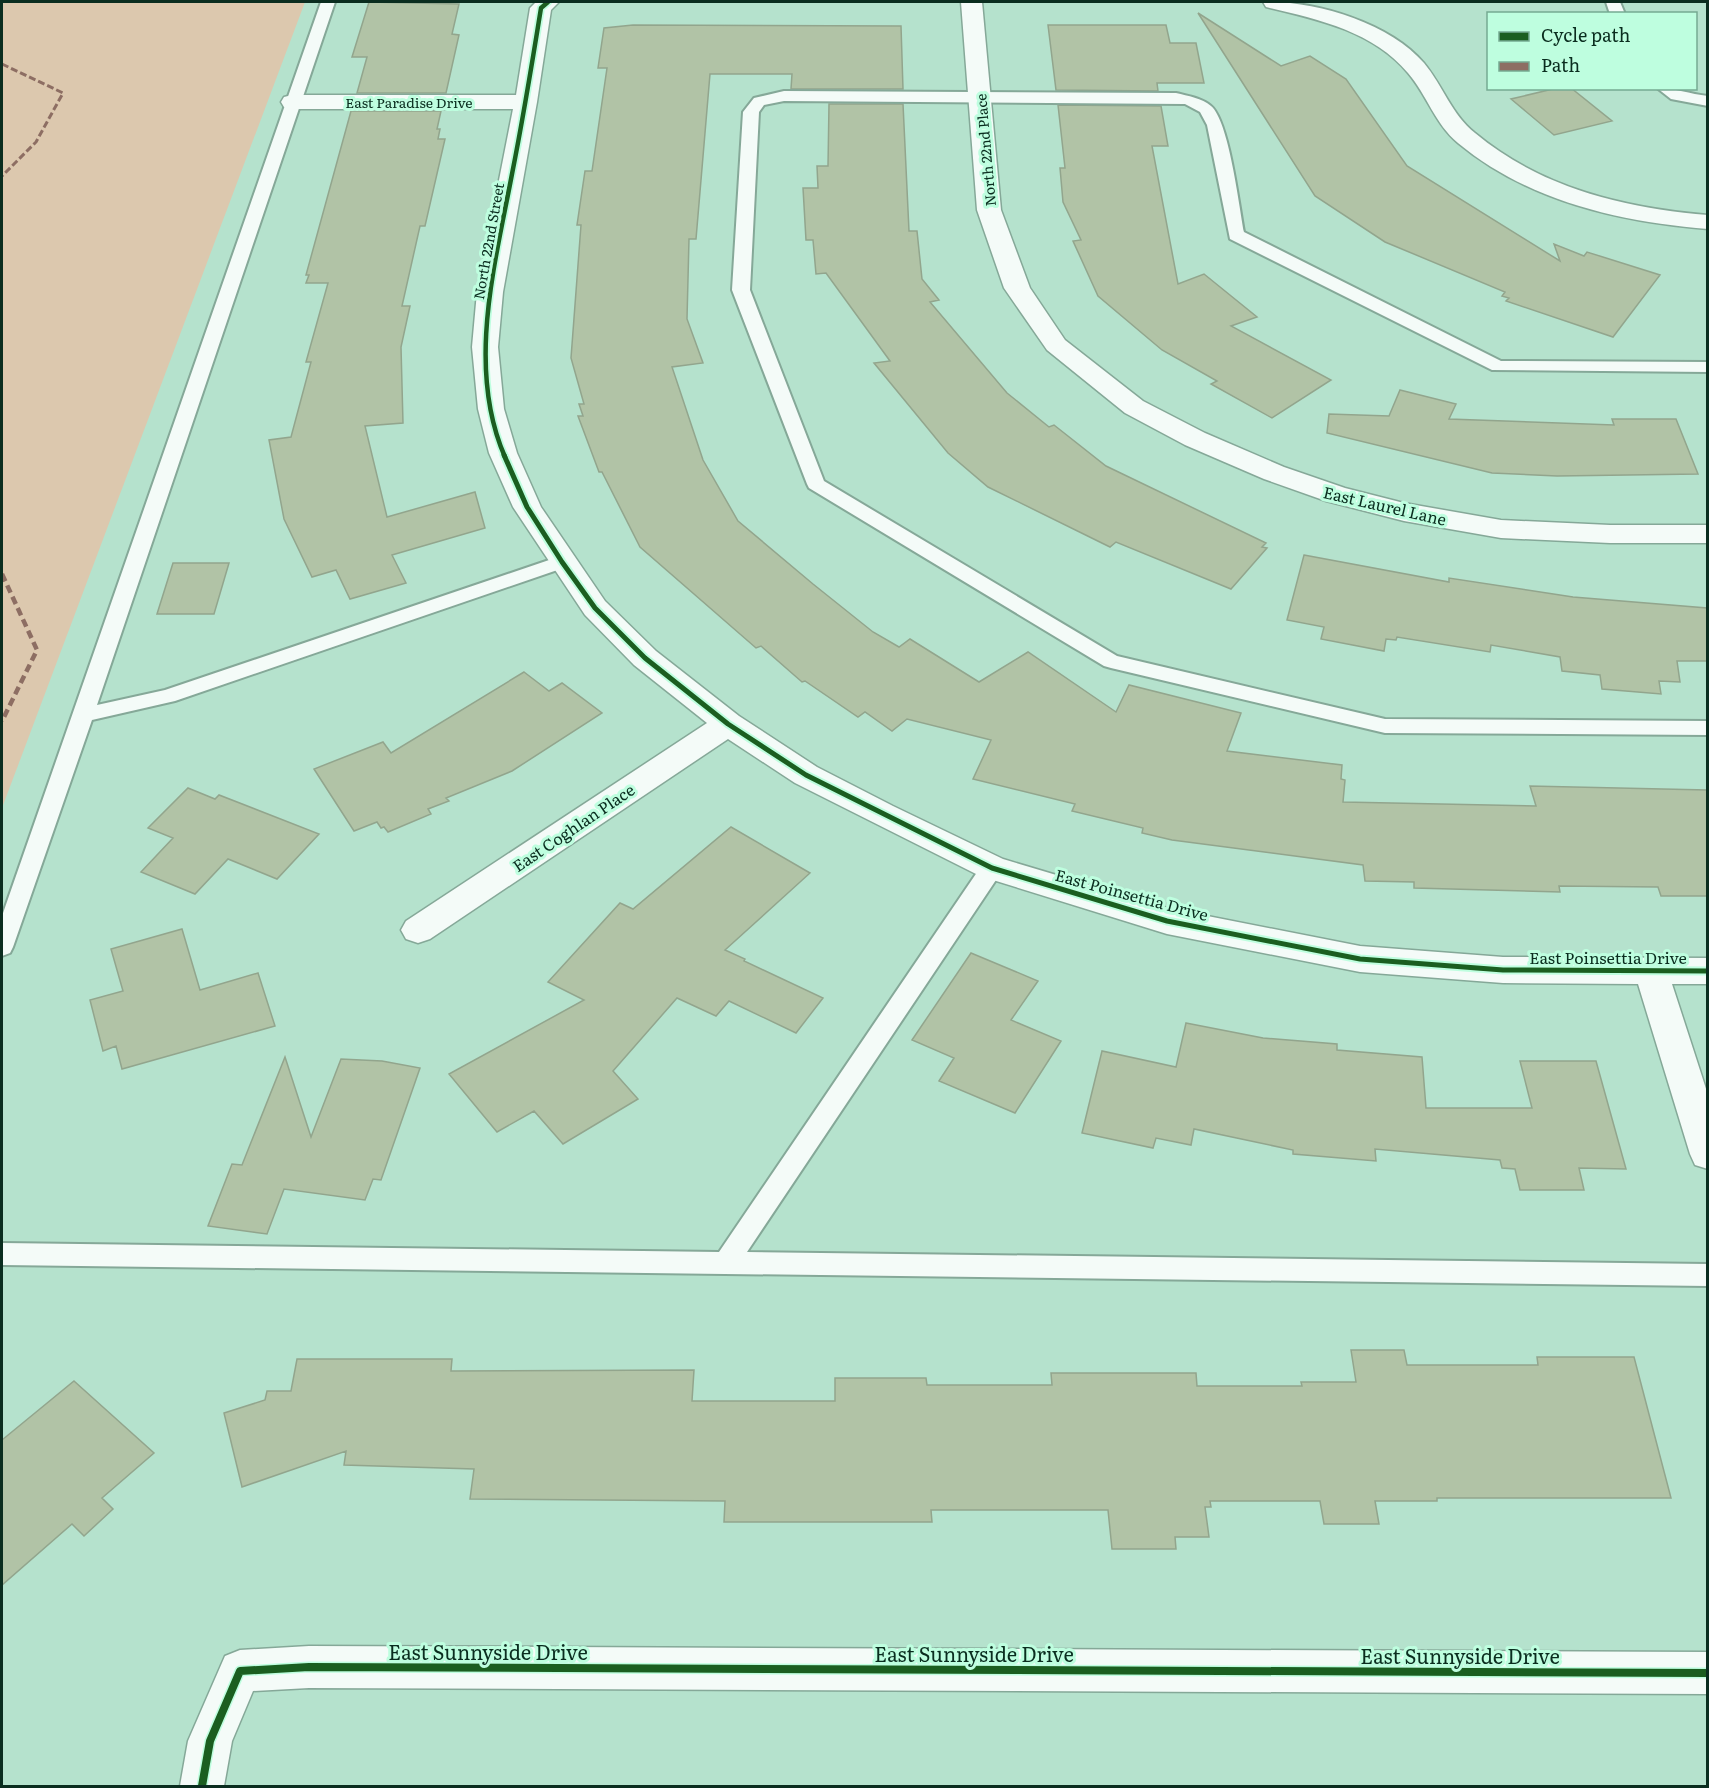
<svg xmlns="http://www.w3.org/2000/svg" width="1709" height="1788" viewBox="0 0 1709 1788" font-family="Literata,serif">
<rect width="100%" height="100%" fill="#b5e2cd"/>
<path fill="#dcc8ae" d="M 2,2 L 305,2 L 2,808 Z"/>
<path fill="#b1c3a6" stroke="#92a58d" stroke-width="1.5" d="M 369,2 L 459,4 L 452,34 L 459,35 L 446,93 L 357,93 L 367,57 L 352,57 Z
M 1198,13 L 1281,66 L 1310,56 L 1346,79 L 1407,166 L 1560,261 L 1554,244 L 1584,256 L 1587,252 L 1660,275 L 1613,337 L 1506,301 L 1509,298 L 1502,296 L 1505,292 L 1385,242 L 1315,196 Z
M 633,25 L 901,26 L 903,89 L 791,89 L 792,74 L 710,74 L 696,239 L 689,239 L 687,319 L 703,363 L 672,367 L 703,460 L 738,521 L 813,584 L 873,632 L 899,647 L 910,639 L 979,682 L 1028,652 L 1116,712 L 1129,685 L 1241,713 L 1227,751 L 1342,765 L 1341,779 L 1345,780 L 1343,802 L 1536,806 L 1530,786 L 1707,790 L 1707,896 L 1661,896 L 1658,887 L 1559,886 L 1560,892 L 1414,888 L 1414,882 L 1365,881 L 1363,865 L 1172,840 L 1142,833 L 1143,828 L 1072,811 L 1075,804 L 973,779 L 991,740 L 907,719 L 892,731 L 865,712 L 858,717 L 805,681 L 802,682 L 761,646 L 756,648 L 640,547 L 602,472 L 599,472 L 578,416 L 583,416 L 579,404 L 584,404 L 571,358 L 581,225 L 577,225 L 585,171 L 592,171 L 607,68 L 598,68 L 604,28 Z
M 1048,25 L 1166,25 L 1170,43 L 1196,43 L 1204,83 L 1157,83 L 1158,91 L 1056,90 Z
M 1557,88 L 1571,88 L 1612,121 L 1554,135 L 1511,99 Z
M 829,104 L 903,104 L 909,231 L 917,231 L 922,279 L 939,300 L 930,302 L 1007,393 L 1049,427 L 1054,425 L 1106,466 L 1266,543 L 1262,547 L 1267,548 L 1231,589 L 1116,542 L 1110,547 L 988,487 L 948,453 L 874,363 L 890,361 L 826,273 L 816,274 L 813,240 L 806,240 L 803,188 L 818,188 L 817,166 L 828,166 Z
M 1058,105 L 1161,106 L 1168,146 L 1152,146 L 1178,284 L 1204,274 L 1257,317 L 1231,326 L 1331,380 L 1272,418 L 1211,384 L 1217,381 L 1162,350 L 1098,296 L 1073,241 L 1081,240 L 1063,202 L 1060,168 L 1065,168 Z
M 351,111 L 441,111 L 437,129 L 440,129 L 438,139 L 445,139 L 425,226 L 420,226 L 402,306 L 410,306 L 401,347 L 403,423 L 365,426 L 387,517 L 475,492 L 485,528 L 392,555 L 406,583 L 350,599 L 336,570 L 312,577 L 284,519 L 269,440 L 291,437 L 311,362 L 306,362 L 328,283 L 306,283 L 309,275 L 306,275 Z
M 1400,390 L 1456,404 L 1449,419 L 1614,425 L 1612,419 L 1676,419 L 1698,474 L 1557,476 L 1492,473 L 1327,433 L 1329,414 L 1389,416 Z
M 1304,555 L 1449,582 L 1449,578 L 1573,597 L 1707,608 L 1707,661 L 1677,661 L 1680,682 L 1659,681 L 1661,694 L 1602,689 L 1600,675 L 1562,671 L 1560,657 L 1491,645 L 1490,652 L 1397,637 L 1396,640 L 1386,639 L 1384,651 L 1321,639 L 1324,627 L 1287,620 Z
M 173,563 L 229,563 L 214,614 L 157,614 Z
M 524,672 L 549,691 L 562,683 L 602,713 L 512,771 L 446,798 L 449,801 L 428,809 L 431,814 L 388,832 L 384,827 L 381,828 L 377,822 L 354,831 L 314,769 L 383,742 L 391,753 Z
M 188,788 L 215,799 L 219,795 L 319,834 L 277,879 L 228,859 L 195,894 L 141,872 L 173,838 L 148,828 Z
M 731,827 L 810,873 L 725,950 L 745,959 L 744,961 L 823,998 L 796,1033 L 729,1001 L 716,1016 L 677,998 L 613,1071 L 638,1099 L 563,1144 L 534,1111 L 497,1132 L 449,1074 L 584,1000 L 548,982 L 620,903 L 633,909 Z
M 182,929 L 200,990 L 258,973 L 275,1026 L 122,1069 L 116,1046 L 103,1051 L 90,1000 L 123,991 L 111,949 Z
M 971,953 L 1038,981 L 1011,1020 L 1061,1041 L 1015,1113 L 939,1081 L 954,1058 L 912,1040 Z
M 1186,1023 L 1263,1038 L 1337,1044 L 1337,1050 L 1422,1057 L 1426,1108 L 1532,1108 L 1520,1061 L 1596,1061 L 1626,1169 L 1579,1168 L 1584,1190 L 1520,1190 L 1515,1169 L 1502,1168 L 1500,1160 L 1375,1149 L 1376,1161 L 1293,1154 L 1293,1150 L 1194,1129 L 1191,1145 L 1156,1138 L 1153,1148 L 1082,1133 L 1102,1051 L 1176,1067 Z
M 285,1057 L 311,1137 L 341,1059 L 382,1061 L 420,1068 L 381,1180 L 373,1179 L 365,1200 L 284,1189 L 267,1234 L 208,1226 L 232,1164 L 242,1165 Z
M 1351,1350 L 1404,1350 L 1407,1365 L 1538,1365 L 1537,1357 L 1634,1357 L 1671,1498 L 1437,1498 L 1437,1501 L 1375,1501 L 1379,1524 L 1324,1524 L 1320,1501 L 1210,1501 L 1211,1507 L 1205,1507 L 1209,1537 L 1175,1537 L 1176,1549 L 1112,1549 L 1108,1510 L 931,1510 L 932,1522 L 724,1522 L 725,1501 L 470,1499 L 474,1469 L 344,1465 L 346,1451 L 242,1487 L 224,1413 L 265,1400 L 267,1391 L 291,1391 L 297,1359 L 452,1359 L 451,1371 L 694,1370 L 692,1401 L 835,1401 L 835,1378 L 926,1378 L 927,1385 L 1052,1385 L 1051,1373 L 1196,1373 L 1197,1386 L 1302,1386 L 1301,1382 L 1356,1382 Z
M 74,1381 L 154,1453 L 102,1498 L 113,1509 L 84,1536 L 72,1524 L 2,1585 L 2,1440 Z"/>
<g fill="none" stroke-linecap="round" stroke-linejoin="round">
<g stroke="#85a898" stroke-width="4">
<path id="service" d="M 321,2 L 335,2 L 97,705 L 165,690 L 555,558 L 562,556 L 569,558 L 572,562 L 569,566 L 175,701 L 92,720 L 13,947 L 10,953 L 2,956 L 2,916 Z
M 1606,2 L 1620,2 L 1625,14 L 1610,14 Z
M 1657,88 C 1674,88 1690,94 1708,96 L 1708,106 L 1671,99 Z
M 784,91 L 1176,93 C 1188,96 1202,98 1211,106 C 1229,121 1239,206 1244,232 L 1501,361 L 1708,362 L 1708,372 L 1492,370 L 1230,239 L 1207,125 L 1200,112 L 1185,104 L 784,101 L 764,105 L 759,112 L 750,290 L 824,481 L 1117,656 L 1385,719 L 1708,721 L 1708,735 L 1385,733 L 1111,668 L 1104,666 L 809,488 L 807,484 L 732,290 L 743,112 L 754,98 Z
M 992,860 L 1000,862 L 1003,868 L 1000,874 L 747,1252 L 1708,1264 L 1708,1286 L 2,1265 L 2,1243 L 719,1252 L 984,862 Z"/>
</g>
<g stroke="#85a898" stroke-width="3">
<path id="minor" d="M 536,2 L 559,2 L 551,10 L 537,102 L 503,292 L 498,347 L 504,409 L 517,453 L 541,507 L 605,601 L 656,651 L 739,716 L 817,767 L 893,806 L 1003,859 L 1167,908 L 1360,946 L 1503,957 L 1708,958 L 1708,984 L 1672,984 L 1708,1095 L 1708,1169 L 1695,1165 L 1690,1154 L 1638,984 L 1503,983 L 1360,972 L 1167,934 L 980,876 L 795,783 L 728,739 L 430,939 L 418,943 L 406,939 L 401,930 L 406,921 L 707,723 L 634,665 L 585,615 L 513,507 L 489,453 L 478,409 L 472,347 L 477,292 L 513,109 L 292,109 L 284,107 L 281,102 L 284,97 L 292,95 L 516,95 L 530,8 Z
M 961,2 L 982,2 L 1001,210 L 1030,288 L 1065,340 L 1143,401 L 1205,433 L 1284,467 L 1345,488 L 1404,503 L 1501,520 L 1610,525 L 1708,525 L 1708,543 L 1610,543 L 1501,538 L 1404,521 L 1326,501 L 1264,479 L 1185,445 L 1125,413 L 1047,350 L 1004,288 L 977,210 Z
M 1263,2 C 1315,0 1390,23 1424,63 C 1443,86 1452,115 1475,133 C 1541,188 1624,208 1708,215 L 1708,229 C 1619,222 1528,201 1458,143 C 1435,124 1427,95 1408,73 C 1373,31 1317,19 1266,7 Z
M 309,1646 L 1708,1652 L 1708,1694 L 309,1688 L 253,1691 L 232,1741 L 224,1786 L 180,1786 L 188,1741 L 225,1656 L 240,1650 Z"/>
</g>
<use href="#service" fill="#f4fbf8" fill-rule="evenodd"/>
<use href="#minor" fill="#f4fbf8" fill-rule="evenodd"/>
<path stroke="#8d6e63" stroke-width="3" stroke-dasharray="7 3" stroke-linecap="butt" d="M 2,64 L 63,93 L 36,142 L 2,176"/>
<path stroke="#8d6e63" stroke-width="4.5" stroke-dasharray="8 4.5" stroke-linecap="butt" d="M 2,574 L 37,650 L 2,721"/>
<g stroke="#befedf" stroke-width="8">
<path id="cycleway-far2" d="M 505,457 C 466,368 495,264 512,174 C 523,119 532,64 541,8 L 548,2"/>
</g>
<g stroke="#befedf" stroke-width="9">
<path id="cycleway-far1" d="M 504,455 L 527,507 L 562,562 L 595,608 L 645,658 L 728,724 L 806,775 L 992,868 L 1167,921 L 1360,959 L 1503,970 L 1708,971"/>
</g>
<g stroke="#befedf" stroke-width="11">
<path id="cycleway" d="M 202,1786 L 210,1741 L 240,1671 L 309,1667 L 1708,1673"/>
</g>
<use href="#cycleway-far2" stroke="#1b5e20" stroke-width="4.5"/>
<use href="#cycleway-far1" stroke="#1b5e20" stroke-width="5"/>
<use href="#cycleway" stroke="#1b5e20" stroke-width="8"/>
</g>
<g text-anchor="middle" dominant-baseline="central" stroke-width="6" stroke-linejoin="round" paint-order="stroke">
<g font-size="14" fill="#0a2d1f" stroke="#befedf">
<text x="409" y="102">East Paradise Drive</text>
<text transform="translate(985 150) rotate(-95)">North 22nd Place</text>
<text transform="translate(488 241) rotate(-80)">North 22nd Street</text>
</g>
<g font-size="16" fill="#0a2d1f" stroke="#befedf">
<text transform="translate(1385 505) rotate(13)">East Laurel Lane</text>
<text transform="translate(573 827) rotate(-34)">East Coghlan Place</text>
<text transform="translate(1132 894) rotate(15)">East Poinsettia Drive</text>
<text x="1608" y="957">East Poinsettia Drive</text>
</g>
<g font-size="20" fill="#0a2d1f" stroke="#befedf">
<text x="488" y="1651">East Sunnyside Drive</text>
<text x="974" y="1653">East Sunnyside Drive</text>
<text x="1460" y="1655">East Sunnyside Drive</text>
</g>
</g>
<rect width="1709" height="1788" fill="none" stroke="#0a2d1f" stroke-width="6"/>
<rect x="1487" y="12" width="210" height="78" fill="#befedf" stroke="#76aa92" stroke-width="1.5"/>
<rect x="1499" y="32" width="30" height="9" fill="#1b5e20" stroke="#76aa92" stroke-width="1.5"/>
<text x="1541" y="42" font-size="18" fill="#0a2d1f">Cycle path</text>
<rect x="1499" y="62" width="30" height="9" fill="#8d6e63" stroke="#76aa92" stroke-width="1.5"/>
<text x="1541" y="72" font-size="18" fill="#0a2d1f">Path</text>
</svg>
